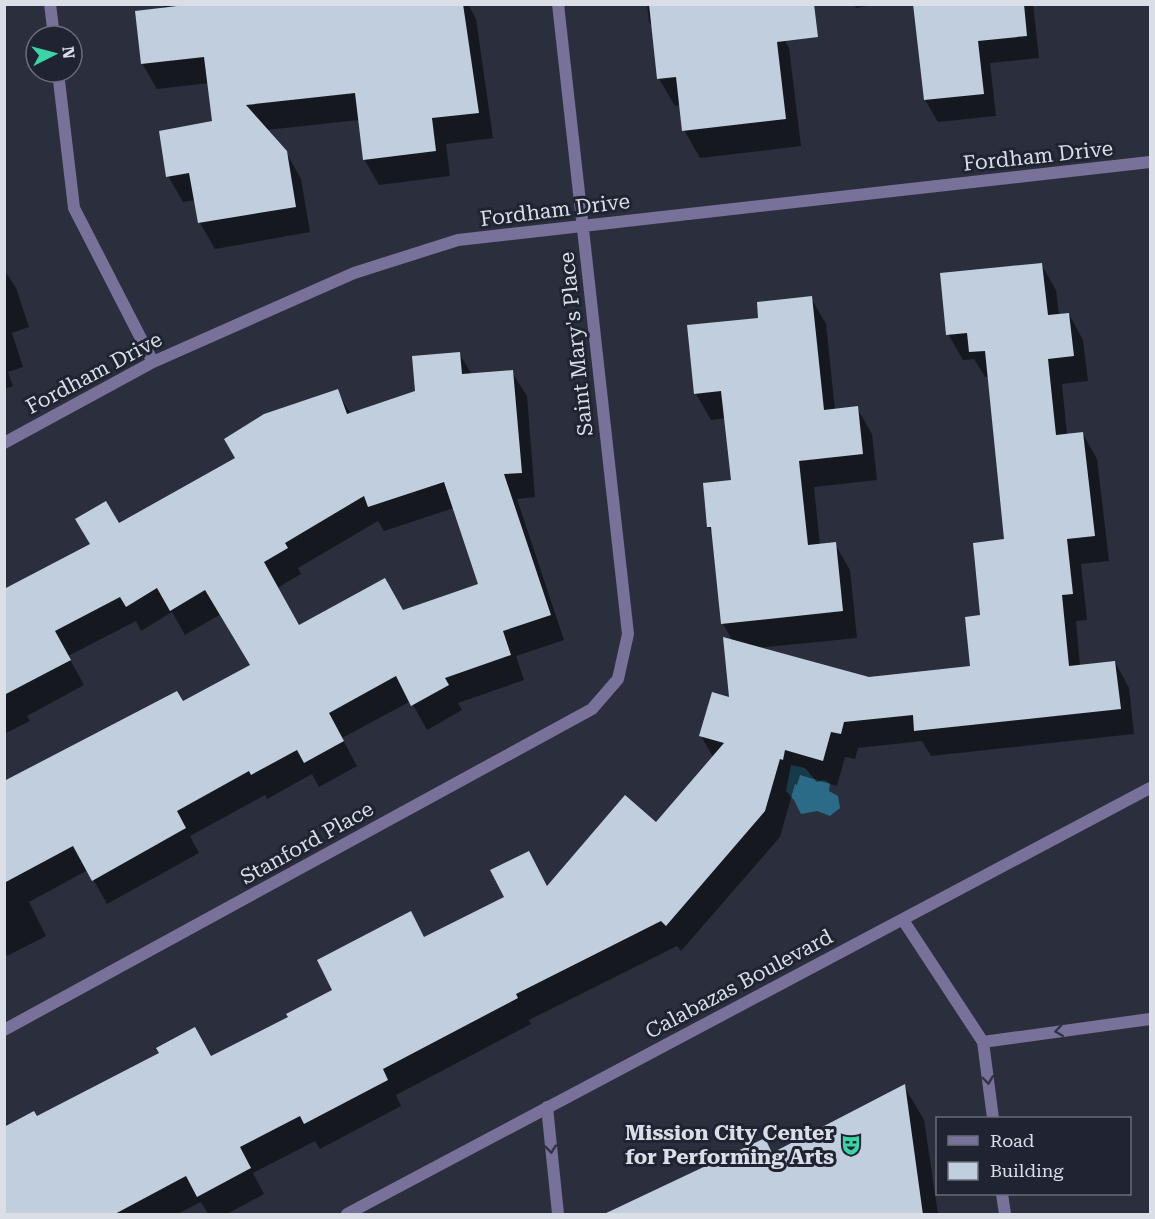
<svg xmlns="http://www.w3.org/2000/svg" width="1155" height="1219" viewBox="0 0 1155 1219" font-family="'Roboto Serif',serif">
<rect width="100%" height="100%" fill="#2a2e3d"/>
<path fill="#2b6b87" d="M 791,765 L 805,768 L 817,782 L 824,780 L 830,783 L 829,791 L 838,796 L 840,808 L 830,816 L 817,811 L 801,814 L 794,800 L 786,791 Z"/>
<path fill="#0007" fill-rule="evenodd" d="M 164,4 L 468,4 L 476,19 L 493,138 L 446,144 L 450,176 L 379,185 L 364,159 L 359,120 L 266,130 L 286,152 L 301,179 L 310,232 L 215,249 L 200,223 L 196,200 L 183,202 L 168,176 L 213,123 L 209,83 L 157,89 L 142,63 Z
M 647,4 L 773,4 L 775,24 L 789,48 L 801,146 L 700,158 L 684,130 L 681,105 L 675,106 L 659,79 L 654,29 L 649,22 Z
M 854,4 L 879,4 L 856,8 Z
M 914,4 L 1033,4 L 1039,58 L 990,63 L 996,116 L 938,122 L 925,100 Z
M 1041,264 L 1056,290 L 1059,315 L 1069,314 L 1083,340 L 1088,381 L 1062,384 L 1067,435 L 1083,434 L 1097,459 L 1109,561 L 1081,564 L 1087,620 L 1076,621 L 1080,666 L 1115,662 L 1129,688 L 1134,734 L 931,756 L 922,741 L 858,748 L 855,759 L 845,757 L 837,786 L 800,775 L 797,785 L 795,784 L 780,837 L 681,951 L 677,946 L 529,1020 L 531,1024 L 396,1095 L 401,1106 L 320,1149 L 315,1141 L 253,1173 L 264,1194 L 227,1214 L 208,1214 L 201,1202 L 177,1214 L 4,1214 L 37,1118 L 211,1058 L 290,1017 L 334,991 L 411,913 L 425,938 L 506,898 L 529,853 L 548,887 L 656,824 L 713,757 L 701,736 L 731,699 L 733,641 L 723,624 L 713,535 L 709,527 L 704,484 L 732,481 L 726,418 L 711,420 L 696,394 L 760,319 L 811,298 L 826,324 L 835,410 L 857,408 L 872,434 L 877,480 L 814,487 L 820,546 L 835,544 L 850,570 L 857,638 L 758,648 L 869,679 L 972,667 L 982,616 L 1006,541 L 989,377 L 985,377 L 974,359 L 963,360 L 948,334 Z
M 4,269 L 16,288 L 29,327 L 12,333 L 23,367 L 8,372 L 13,386 L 4,389 Z
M 459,353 L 472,375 L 512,372 L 527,396 L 535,497 L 517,499 L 564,640 L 516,656 L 524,680 L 458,703 L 462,710 L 427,730 L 411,701 L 342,738 L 357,766 L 319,787 L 312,774 L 267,799 L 265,795 L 190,836 L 199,853 L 107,904 L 88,870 L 29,902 L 46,936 L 7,956 L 4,951 L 4,811 L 183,703 L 252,666 L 221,614 L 185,635 L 172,612 L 141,631 L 136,621 L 68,656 L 84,685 L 27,716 L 30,721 L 4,734 L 4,591 L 92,545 L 119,525 L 237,459 L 337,391 L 351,414 L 417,392 ZM 454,508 L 480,585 L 403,612 L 299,627 L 277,588 L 301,574 L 298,568 L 378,521 L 384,531 Z
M 904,1086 L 924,1120 L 938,1214 L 652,1214 L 764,1140 L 773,1155 Z"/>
<path fill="#c0cede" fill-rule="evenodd" d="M 194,4 L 463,4 L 479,113 L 432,118 L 436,151 L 363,160 L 355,93 L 246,105 L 287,151 L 296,207 L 198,223 L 189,173 L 166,177 L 159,131 L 212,121 L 204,57 L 141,64 L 135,11 Z
M 649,4 L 814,4 L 818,37 L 777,42 L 786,119 L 682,131 L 676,77 L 657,79 Z
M 913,4 L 1024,4 L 1027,36 L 978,41 L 984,94 L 924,100 Z
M 1042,263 L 1048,315 L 1069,313 L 1074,356 L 1048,359 L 1056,435 L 1083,432 L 1095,536 L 1067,539 L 1073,594 L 1062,595 L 1069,666 L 1115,661 L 1121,709 L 914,731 L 913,715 L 844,722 L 841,734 L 831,732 L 823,761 L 785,750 L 783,760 L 780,759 L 765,811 L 666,926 L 661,921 L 516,994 L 518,998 L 383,1069 L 388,1080 L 304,1124 L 300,1116 L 240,1147 L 251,1168 L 197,1197 L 186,1176 L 113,1215 L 4,1215 L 4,1127 L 34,1111 L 37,1116 L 159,1053 L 156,1048 L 195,1027 L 211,1056 L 288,1017 L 286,1014 L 332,990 L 317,960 L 411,911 L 424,937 L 504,897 L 490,870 L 529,851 L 547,886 L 625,795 L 656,822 L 724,743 L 699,736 L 712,692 L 729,697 L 723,637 L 869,677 L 970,666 L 965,617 L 980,615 L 973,543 L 1004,539 L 985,351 L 969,352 L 967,333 L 946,335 L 940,273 Z
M 812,296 L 824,410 L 858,406 L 863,454 L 799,461 L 808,545 L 836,542 L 843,611 L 721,624 L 711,527 L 707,527 L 703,483 L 731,480 L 721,391 L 694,394 L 687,325 L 758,318 L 757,302 Z
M 460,352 L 462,374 L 513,370 L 522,473 L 504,474 L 551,615 L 503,631 L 511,655 L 445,678 L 449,685 L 411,706 L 396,676 L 329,713 L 344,741 L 304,763 L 297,750 L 251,775 L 249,771 L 177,811 L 186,828 L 92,881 L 73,846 L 4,883 L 4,781 L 177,691 L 183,701 L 250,665 L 205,590 L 170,611 L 157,588 L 126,607 L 120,597 L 55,631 L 71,660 L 4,695 L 4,589 L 90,544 L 75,519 L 106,501 L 119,523 L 235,458 L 224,439 L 264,414 L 338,389 L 347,414 L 415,391 L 412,356 ZM 444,482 L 478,584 L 403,610 L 385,578 L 299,625 L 264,562 L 288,548 L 285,543 L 364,496 L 368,507 Z
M 905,1084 L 923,1215 L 602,1215 L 765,1138 L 772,1153 Z"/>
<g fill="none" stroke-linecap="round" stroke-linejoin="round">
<path stroke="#787199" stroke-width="12" d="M 903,920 L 983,1042 L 993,1118
M 983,1042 L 1150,1019
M 547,1107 L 558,1214
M 1002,1194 L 1005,1214"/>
<path stroke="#787199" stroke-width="12" d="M 50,4 L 54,36
M 58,72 L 74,208 L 153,362
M 4,443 L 153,362 L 354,273 L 458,240 L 1150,162
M 4,1030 L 592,709 L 618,679 L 628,634 L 558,4"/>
<path stroke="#787199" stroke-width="12" d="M 347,1214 L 1150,788"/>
</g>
<defs><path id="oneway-chevron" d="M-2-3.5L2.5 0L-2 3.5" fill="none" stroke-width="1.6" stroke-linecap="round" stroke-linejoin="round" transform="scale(1.5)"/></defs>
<g stroke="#323347">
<use href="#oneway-chevron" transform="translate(1059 1031) rotate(172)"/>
<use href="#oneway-chevron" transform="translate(988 1080) rotate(83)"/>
<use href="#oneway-chevron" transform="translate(551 1149) rotate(84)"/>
</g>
<defs>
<g id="theatre-bare" transform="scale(1.62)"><path d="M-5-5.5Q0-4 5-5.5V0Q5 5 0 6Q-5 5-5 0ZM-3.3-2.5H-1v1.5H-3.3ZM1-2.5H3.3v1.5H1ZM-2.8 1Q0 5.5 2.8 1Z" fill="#3cd4a4" stroke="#202432" stroke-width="2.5" paint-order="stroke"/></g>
</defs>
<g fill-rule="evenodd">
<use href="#theatre-bare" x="851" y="1145"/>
</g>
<g text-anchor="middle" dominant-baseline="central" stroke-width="6" stroke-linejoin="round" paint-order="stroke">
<g font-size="21" fill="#dadee7" stroke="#202432">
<text transform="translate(1038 156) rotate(-6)">Fordham Drive</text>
<text transform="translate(555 210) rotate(-7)">Fordham Drive</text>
<text transform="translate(576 344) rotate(-96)">Saint Mary's Place</text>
<text transform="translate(94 373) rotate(-28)">Fordham Drive</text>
<text transform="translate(307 843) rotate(-29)">Stanford Place</text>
<text transform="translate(739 984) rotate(-28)">Calabazas Boulevard</text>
</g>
<g font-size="21" font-weight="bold" fill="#dadee7" stroke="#202432" text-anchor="end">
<text x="834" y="1133">Mission City Center<tspan x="834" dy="24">for Performing Arts</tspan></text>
</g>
</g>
<rect width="1155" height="1219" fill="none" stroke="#dadee7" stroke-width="12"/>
<rect x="936" y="1117" width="195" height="78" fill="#202432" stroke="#6a6e7a" stroke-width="1.5"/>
<rect x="948" y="1136" width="30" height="9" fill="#787199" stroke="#6a6e7a" stroke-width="1.5"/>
<text x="990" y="1147" font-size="18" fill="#dadee7">Road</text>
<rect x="948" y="1162" width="30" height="18" fill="#c0cede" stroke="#6a6e7a" stroke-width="1.5"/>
<text x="990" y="1177" font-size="18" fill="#dadee7">Building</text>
<g transform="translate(54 54) rotate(84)"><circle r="28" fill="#202432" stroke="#6a6e7a" stroke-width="1.5"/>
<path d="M0-4.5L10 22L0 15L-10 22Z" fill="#3cd4a4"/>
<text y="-9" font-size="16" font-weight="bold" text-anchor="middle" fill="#dadee7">N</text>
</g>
</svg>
